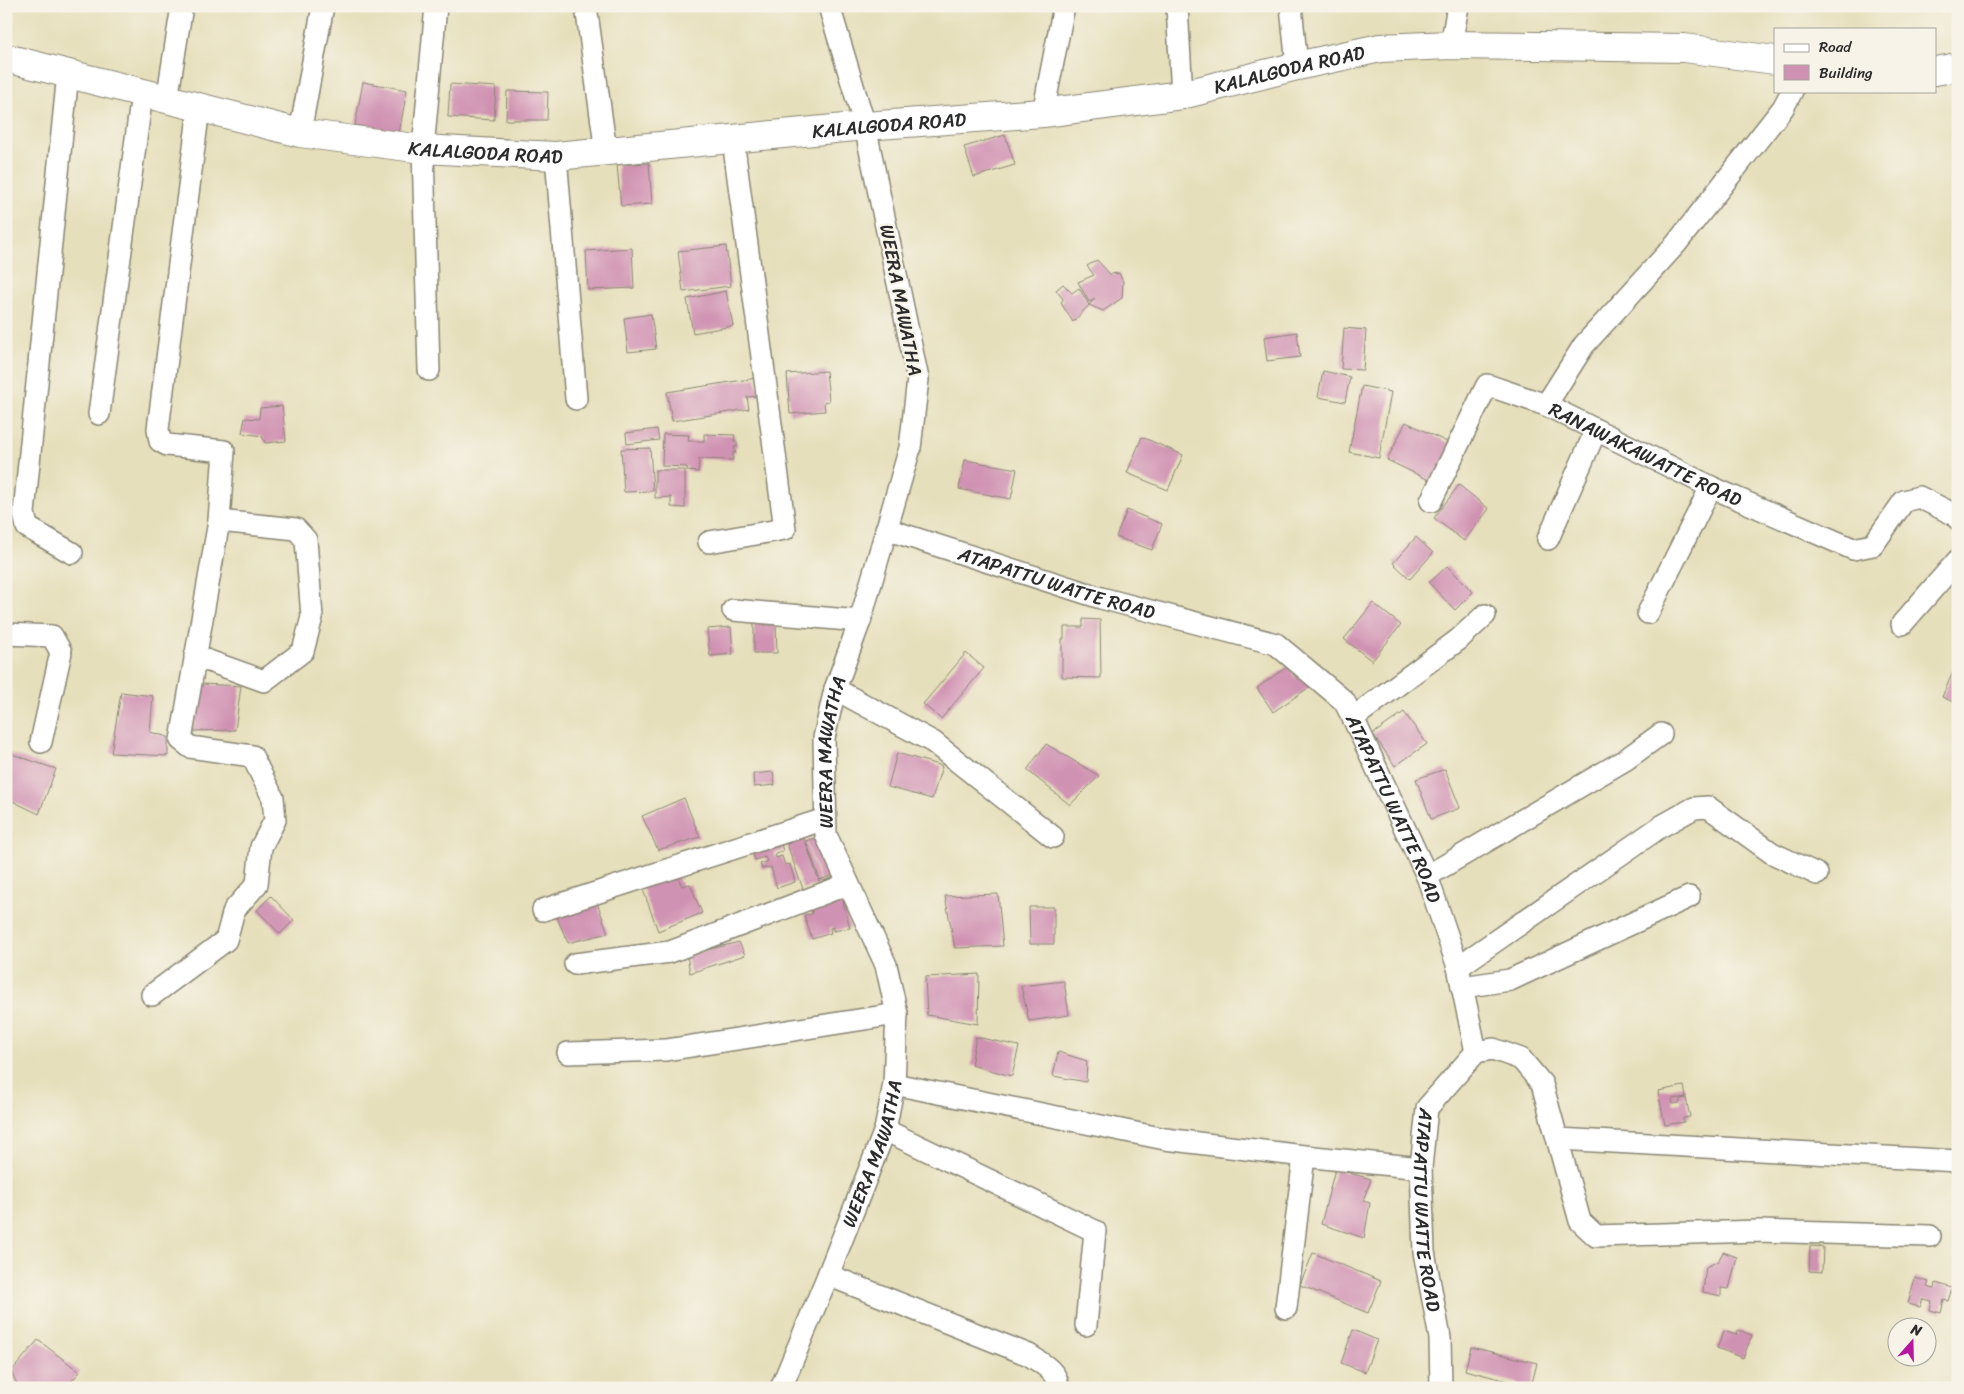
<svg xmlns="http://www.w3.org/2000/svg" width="1964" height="1394" viewBox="0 0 1964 1394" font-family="Sriracha,sans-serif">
<rect width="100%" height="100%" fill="#f7f3e8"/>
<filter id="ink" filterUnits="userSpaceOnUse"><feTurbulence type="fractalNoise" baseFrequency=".02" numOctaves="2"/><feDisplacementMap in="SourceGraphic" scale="10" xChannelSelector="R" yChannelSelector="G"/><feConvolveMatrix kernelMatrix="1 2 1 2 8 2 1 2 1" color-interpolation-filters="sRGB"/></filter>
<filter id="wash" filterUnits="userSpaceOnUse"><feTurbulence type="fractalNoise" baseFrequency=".0096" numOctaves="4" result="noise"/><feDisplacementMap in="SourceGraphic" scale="20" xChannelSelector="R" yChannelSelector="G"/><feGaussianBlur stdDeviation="1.12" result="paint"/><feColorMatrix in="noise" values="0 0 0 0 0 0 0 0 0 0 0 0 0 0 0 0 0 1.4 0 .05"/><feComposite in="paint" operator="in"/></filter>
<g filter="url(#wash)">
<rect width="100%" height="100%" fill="#e6dfbb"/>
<g id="blocks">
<path fill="#d092b2" d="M 363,82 L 407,90 L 399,133 L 355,125 Z
M 450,84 L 496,87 L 494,120 L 448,117 Z
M 507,91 L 548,92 L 547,120 L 506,120 Z
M 1005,135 L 1015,165 L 974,177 L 964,147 Z
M 649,163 L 652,204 L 621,206 L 617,165 Z
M 726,246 L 731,286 L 683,292 L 678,251 Z
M 632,248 L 634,288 L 588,290 L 586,251 Z
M 1097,260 L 1110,274 L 1119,273 L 1123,282 L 1122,298 L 1103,311 L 1089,305 L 1095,298 L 1089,302 L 1078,282 L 1094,275 L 1087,266 Z
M 1063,284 L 1072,293 L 1079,288 L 1089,305 L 1073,322 L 1061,303 L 1063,299 L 1056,290 Z
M 726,291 L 733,326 L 693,333 L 687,299 Z
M 651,314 L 656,349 L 628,352 L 624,318 Z
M 1344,328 L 1366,330 L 1363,370 L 1341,369 Z
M 1297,332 L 1300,357 L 1267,361 L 1264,337 Z
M 826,371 L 829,401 L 824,402 L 825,411 L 790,414 L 787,374 Z
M 1323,371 L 1350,377 L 1345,402 L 1318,397 Z
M 756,378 L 759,396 L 747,397 L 749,409 L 672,421 L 667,392 Z
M 1362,386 L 1391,392 L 1379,458 L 1349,452 Z
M 282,406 L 286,441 L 265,443 L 262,436 L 242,433 L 245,418 L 259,419 L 260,408 Z
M 1406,422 L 1453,445 L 1435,483 L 1387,460 Z
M 657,429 L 659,440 L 627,444 L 626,433 Z
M 663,434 L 689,435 L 688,441 L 704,441 L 704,434 L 735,435 L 734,441 L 737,441 L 737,447 L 734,447 L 736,453 L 733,452 L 733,460 L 699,459 L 698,472 L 687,471 L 687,467 L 662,466 Z
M 1142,437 L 1183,455 L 1168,490 L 1127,473 Z
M 650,448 L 653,491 L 624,492 L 621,449 Z
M 965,460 L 1017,469 L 1011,499 L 959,489 Z
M 655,470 L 685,470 L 685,508 L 671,507 L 671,497 L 655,498 Z
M 1459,485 L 1489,509 L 1464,541 L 1434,518 Z
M 1127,510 L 1162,524 L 1152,550 L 1116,537 Z
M 1416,537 L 1433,553 L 1410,579 L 1393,563 Z
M 1447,566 L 1473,592 L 1455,610 L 1429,583 Z
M 1373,603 L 1401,625 L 1372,661 L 1344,639 Z
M 754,619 L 764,619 L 764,625 L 776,625 L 777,653 L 754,653 Z
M 1083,619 L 1100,620 L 1101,678 L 1062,677 L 1062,639 L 1064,639 L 1064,627 L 1083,627 Z
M 731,627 L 733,654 L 710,656 L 707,629 Z
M 966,653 L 984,668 L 941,719 L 923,704 Z
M 1956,665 L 1958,666 L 1958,704 L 1942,697 Z
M 1288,666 L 1296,678 L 1306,672 L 1314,684 L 1273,712 L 1257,688 Z
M 202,684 L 241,686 L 235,730 L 192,731 Z
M 121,692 L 153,696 L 150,732 L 168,737 L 168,756 L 111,753 Z
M 1404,712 L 1427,744 L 1395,766 L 1373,734 Z
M 1046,744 L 1099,776 L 1070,805 L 1027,770 Z
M 6,752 L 56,769 L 39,814 L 6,798 Z
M 897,753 L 942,766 L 932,799 L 888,787 Z
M 1445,769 L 1460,808 L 1431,819 L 1416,779 Z
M 773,772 L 775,785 L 754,787 L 753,774 Z
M 684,798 L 700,837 L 658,850 L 642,816 Z
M 823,835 L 837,874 L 820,880 L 806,841 Z
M 779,837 L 783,851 L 775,853 L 776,858 L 782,856 L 785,865 L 790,864 L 795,882 L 777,888 L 771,867 L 762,869 L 760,864 L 767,862 L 765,857 L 755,860 L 750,846 Z
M 804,838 L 820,884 L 803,889 L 787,844 Z
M 676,873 L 682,886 L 690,884 L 702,913 L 658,931 L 641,884 Z
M 998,894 L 1003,946 L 955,948 L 945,896 Z
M 271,896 L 294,920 L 280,934 L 257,910 Z
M 842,897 L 850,928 L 833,931 L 833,927 L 830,928 L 831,933 L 812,939 L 804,915 L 812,914 L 811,905 Z
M 596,900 L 608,933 L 568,943 L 555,913 Z
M 1029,907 L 1054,907 L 1054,944 L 1030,944 Z
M 739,942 L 745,955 L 690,973 L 687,955 Z
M 979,974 L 978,1024 L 927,1015 L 925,977 Z
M 1064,981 L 1069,1015 L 1029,1021 L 1021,986 Z
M 976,1037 L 1019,1046 L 1012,1076 L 971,1065 Z
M 1058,1052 L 1087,1061 L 1086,1082 L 1053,1076 Z
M 1684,1086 L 1686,1097 L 1672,1099 L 1673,1104 L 1680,1103 L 1680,1099 L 1686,1098 L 1690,1117 L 1683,1118 L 1684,1122 L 1665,1125 L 1658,1091 Z
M 1335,1169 L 1371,1179 L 1363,1201 L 1370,1203 L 1364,1238 L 1321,1224 Z
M 1810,1246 L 1823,1247 L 1822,1272 L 1809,1271 Z
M 1723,1252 L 1737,1257 L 1729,1289 L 1721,1288 L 1721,1296 L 1703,1292 L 1706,1267 L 1718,1261 Z
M 1313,1253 L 1381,1281 L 1368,1313 L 1300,1285 Z
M 1915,1278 L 1929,1282 L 1927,1287 L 1935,1289 L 1936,1283 L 1952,1288 L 1948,1301 L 1944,1300 L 1941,1313 L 1930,1310 L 1932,1301 L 1923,1299 L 1920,1307 L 1908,1304 Z
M 1353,1330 L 1377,1340 L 1365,1372 L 1341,1363 Z
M 1738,1330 L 1752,1335 L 1743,1358 L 1717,1348 L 1724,1331 L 1736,1335 Z
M 38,1340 L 80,1372 L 65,1388 L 19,1388 L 11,1372 Z
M 1471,1347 L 1537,1363 L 1531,1387 L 1465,1370 Z"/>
</g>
</g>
<g filter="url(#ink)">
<use href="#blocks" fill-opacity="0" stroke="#888573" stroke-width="1"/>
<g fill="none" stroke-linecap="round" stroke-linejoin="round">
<g stroke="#888573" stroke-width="24">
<g id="minor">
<path d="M 586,6 L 606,152"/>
<path d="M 1177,6 L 1182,95"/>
<path d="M 1291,6 L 1297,66"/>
<path d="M 1451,45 L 1458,6"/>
<path d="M 68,73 L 24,513 L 27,527 L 72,553"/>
<path id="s1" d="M 1792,91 L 1783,108 L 1676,244 L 1584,345 L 1546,405 L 1711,487 L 1853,549 L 1873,545 L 1904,501 L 1919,497 L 1955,515 L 1958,519"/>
<path d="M 167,100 L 182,6"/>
<path d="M 1043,113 L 1064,6"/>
<path d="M 300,133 L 323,6"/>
<path d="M 556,156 L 576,399"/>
<path d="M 429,370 L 423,149 L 436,6"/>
<path d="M 99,414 L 142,94"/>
<path d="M 1431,501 L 1487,385 L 1546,405"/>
<path id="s2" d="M 886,529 L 1101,598 L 1276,644 L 1344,701 L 1353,718 L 1427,876 L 1458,967 L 1476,1052 L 1427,1108 L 1421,1168 L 1424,1252 L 1440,1338 L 1441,1388"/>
<path d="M 1548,539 L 1596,430"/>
<path d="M 709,542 L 785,529 L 733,140"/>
<path d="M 733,610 L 860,621"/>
<path d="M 1648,613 L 1711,487"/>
<path d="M 1902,624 L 1958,560"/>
<path d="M 6,634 L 52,636 L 61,652 L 41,742"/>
<path d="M 195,656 L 264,681 L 303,651 L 312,617 L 306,540 L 296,529 L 219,521"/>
<path d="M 835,689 L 933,742 L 1053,837"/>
<path d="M 1353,718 L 1458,640 L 1485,615"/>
<path d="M 1427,876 L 1625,760 L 1661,734"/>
<path d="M 543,910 L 825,819"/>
<path d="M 575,964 L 670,952 L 848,884"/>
<path d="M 1458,967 L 1660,827 L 1694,808 L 1708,807 L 1772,853 L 1817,874"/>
<path d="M 1462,987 L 1510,980 L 1689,897"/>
<path d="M 152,995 L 226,940 L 234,910 L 257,884 L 261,847 L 275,820 L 273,798 L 252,756 L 190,747 L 181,740 L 219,521 L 224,451 L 167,445 L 160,441 L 158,429 L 199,108"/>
<path d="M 1476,1052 L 1493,1049 L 1521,1059 L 1542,1084 L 1580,1221 L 1596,1236 L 1758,1231 L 1930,1236"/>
<path d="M 568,1053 L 666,1050 L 897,1014"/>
<path d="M 894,1084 L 1165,1139 L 1304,1156 L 1421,1168"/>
<path d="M 885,1130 L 1095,1231 L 1086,1325"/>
<path d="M 1558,1139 L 1958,1161"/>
<path d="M 828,1275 L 1029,1355 C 1041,1363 1059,1372 1058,1388"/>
<path d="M 1286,1308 L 1304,1156"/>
<path id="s3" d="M 781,1388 L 828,1275 L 885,1130 L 894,1084 L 897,1014 L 886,965 L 826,835 L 824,738 L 835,689 L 860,621 L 910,448 L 918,379 L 865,126 L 829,6"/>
</g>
</g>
<g stroke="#888573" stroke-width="30">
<g id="tertiary">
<path id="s4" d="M 6,58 L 300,133 L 423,149 L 556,156 L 865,126 L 1043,113 L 1182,95 L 1297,66 L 1380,48 L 1451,45 L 1684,48 L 1775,60"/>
<path d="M 1935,71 L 1958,67"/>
</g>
</g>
<use href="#minor" stroke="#fff" stroke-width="21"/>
<use href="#tertiary" stroke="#fff" stroke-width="28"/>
</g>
</g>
<g text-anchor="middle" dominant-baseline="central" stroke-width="4.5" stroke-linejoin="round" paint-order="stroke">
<g font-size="19" fill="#2b2b2b" stroke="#f7f3e8">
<text stroke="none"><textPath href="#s4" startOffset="1300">KALALGODA ROAD</textPath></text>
<text stroke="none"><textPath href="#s4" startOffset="895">KALALGODA ROAD</textPath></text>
<text stroke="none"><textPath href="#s4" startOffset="490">KALALGODA ROAD</textPath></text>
<text transform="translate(901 300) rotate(79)">WEERA MAWATHA</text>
<text stroke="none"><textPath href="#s1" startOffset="511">RANAWAKAWATTE ROAD</textPath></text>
<text stroke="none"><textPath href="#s2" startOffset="179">ATAPATTU WATTE ROAD</textPath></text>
<text stroke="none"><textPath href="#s3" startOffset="672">WEERA MAWATHA</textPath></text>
<text stroke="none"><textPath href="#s2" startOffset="614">ATAPATTU WATTE ROAD</textPath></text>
<text stroke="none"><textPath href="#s3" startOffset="252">WEERA MAWATHA</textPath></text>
<text stroke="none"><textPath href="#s2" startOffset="1049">ATAPATTU WATTE ROAD</textPath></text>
</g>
</g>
<rect width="1964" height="1394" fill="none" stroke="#f7f3e8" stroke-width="25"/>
<rect x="1774" y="28" width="162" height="65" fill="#f7f3e8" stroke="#a5a39c"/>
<rect x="1784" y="44" width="25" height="8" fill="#ffffff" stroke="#a5a39c"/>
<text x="1819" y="52" font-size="15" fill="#2b2b2b">Road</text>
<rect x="1784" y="65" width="25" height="15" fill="#d092b2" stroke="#a5a39c"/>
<text x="1819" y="78" font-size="15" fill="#2b2b2b">Building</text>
<g transform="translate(1912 1342) rotate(20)"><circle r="24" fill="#f7f3e8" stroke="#a5a39c"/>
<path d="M0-4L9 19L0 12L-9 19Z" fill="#b5179e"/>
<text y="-8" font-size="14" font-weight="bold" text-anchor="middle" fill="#2b2b2b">N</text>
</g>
</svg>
